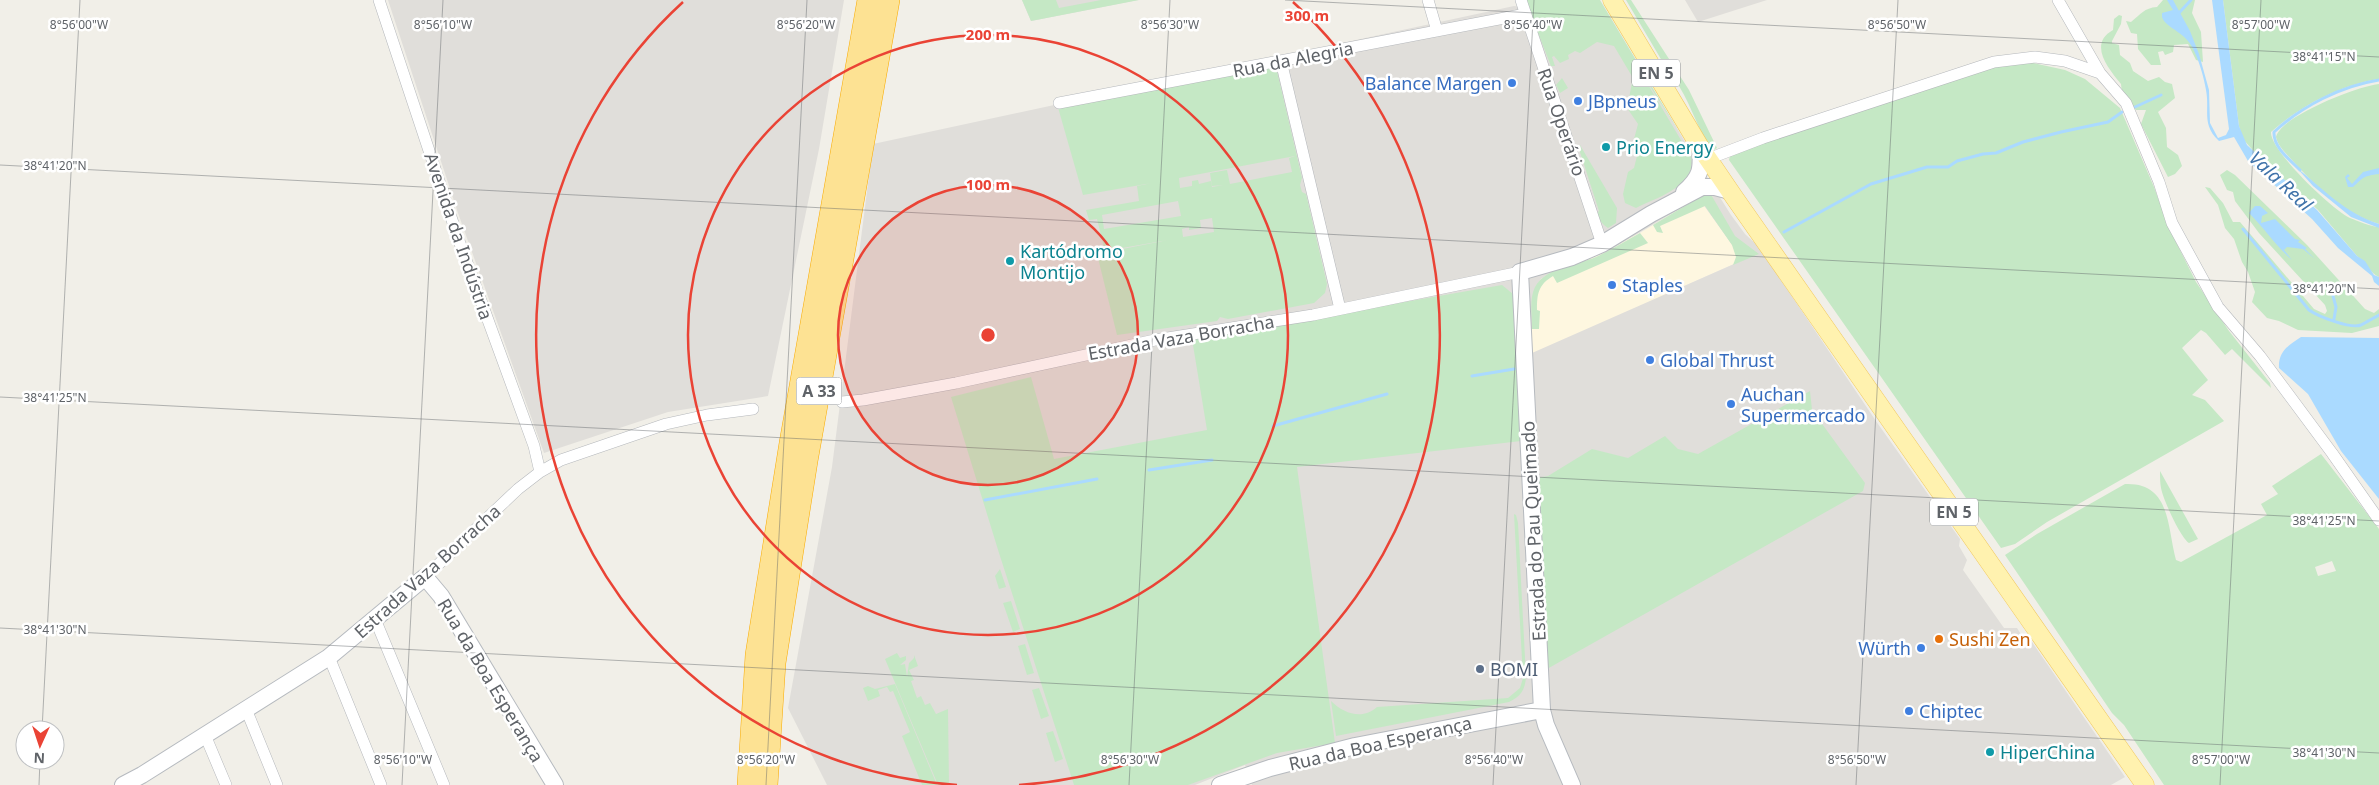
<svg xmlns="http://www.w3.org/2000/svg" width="2379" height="785" viewBox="0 0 2379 785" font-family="'Noto Sans',sans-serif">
<rect width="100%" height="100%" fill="#f1efe8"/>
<path fill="#fef7e0" d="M 1693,201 L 1703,204 L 1743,260 L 1532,354 L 1532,299 L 1541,278 L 1640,233 Z"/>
<path fill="#e0deda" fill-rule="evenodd" d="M 388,0 L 844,0 L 819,149 L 768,396 L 668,412 L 544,453 L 458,213 Z
M 1022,0 L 1138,0 L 1031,21 Z
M 1596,0 L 1731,215 L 1745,234 L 1758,246 L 1878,424 L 1960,539 L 1959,546 L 1967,560 L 1963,570 L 2004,628 L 2017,628 L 2024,639 L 2030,639 L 2125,777 L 2111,785 L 1252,785 L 1245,765 L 1195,785 L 827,785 L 788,708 L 832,467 L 873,144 L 1514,6 L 1542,10 ZM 1693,201 L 1703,204 L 1743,260 L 1532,353 L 1532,299 L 1536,286 L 1541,279 L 1550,273 L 1610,250 Z
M 1685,0 L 1767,0 L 1698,22 Z"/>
<path fill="#c5e8c5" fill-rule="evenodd" d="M 1022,0 L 1056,0 L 1059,8 L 1101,0 L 1139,0 L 1031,21 Z
M 1525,0 L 1600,0 L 1684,140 L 1637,66 L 1691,157 C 1697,186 1658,197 1636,208 L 1625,203 L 1623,194 L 1628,172 L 1634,168 L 1639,148 L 1634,139 L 1638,124 L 1627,108 L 1633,78 L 1614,46 L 1597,42 L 1580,53 L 1575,51 L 1568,55 L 1569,59 L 1560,63 L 1554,56 L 1552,57 L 1555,66 L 1551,66 Z
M 1626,0 L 1631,0 L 1689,90 L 1717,148 L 1712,151 C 1696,127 1690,99 1672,76 L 1675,73 L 1671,68 L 1668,71 Z
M 2163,0 L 2195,0 L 2192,13 L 2201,32 L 2203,62 L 2196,60 L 2188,44 L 2174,45 L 2173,52 L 2165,55 L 2163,51 L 2158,52 L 2161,65 L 2151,65 L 2138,49 L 2137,34 L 2131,33 L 2126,21 L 2131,22 C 2141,14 2144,8 2157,7 Z
M 2223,0 L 2379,0 L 2379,79 C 2340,85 2300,106 2271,132 C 2270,151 2333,210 2350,218 C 2358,221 2372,227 2379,227 L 2379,277 C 2370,273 2366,262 2357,256 L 2318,210 L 2257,155 L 2243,139 L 2239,126 Z
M 2119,15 L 2122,16 L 2121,24 L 2112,41 L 2112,43 L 2119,45 L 2120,55 L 2130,63 L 2133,71 L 2148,81 L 2159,77 L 2165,82 L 2172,84 L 2175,98 L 2158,112 L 2166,128 L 2167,147 L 2178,155 L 2182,166 L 2175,174 L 2168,177 L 2141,124 L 2146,110 L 2136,110 C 2130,103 2121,94 2121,84 C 2108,68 2088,44 2113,30 L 2114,19 Z
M 2024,61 L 2065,70 L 2085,79 L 2120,108 L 2154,187 L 2168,226 L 2196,282 L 2229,331 L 2270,383 L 2271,388 L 2232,349 L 2225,355 L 2206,333 L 2201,330 L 2182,348 L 2208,380 L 2192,395 L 2205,400 L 2224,421 L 2047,522 L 2015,544 L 2001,548 L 1729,160 L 1731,151 L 1993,66 Z
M 1268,66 L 1277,71 L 1302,178 L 1300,185 L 1302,192 L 1306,194 L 1327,284 L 1325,293 L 1314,303 L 1228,319 L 1220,317 L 1217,321 L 1117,335 L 1097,254 L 1168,240 L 1105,251 L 1097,219 L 1089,220 L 1086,210 L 1139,201 L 1137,186 L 1152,183 L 1083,195 L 1057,104 ZM 1295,156 L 1289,158 L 1292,172 L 1230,184 L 1227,170 L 1210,173 L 1212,186 L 1223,185 L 1212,187 L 1211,181 L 1199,184 L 1198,180 L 1192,181 L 1192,186 L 1180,188 L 1179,178 ZM 1178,201 L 1181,216 L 1104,229 L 1102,215 ZM 1212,218 L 1214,232 L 1183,237 L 1182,229 L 1189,227 L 1189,230 L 1201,228 L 1200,220 Z
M 1562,78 L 1568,88 L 1560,93 L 1556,85 Z
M 2379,84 L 2379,224 C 2343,213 2315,186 2291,159 C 2285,152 2278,146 2276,137 C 2281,116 2358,86 2379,84 Z
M 1580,145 L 1617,208 L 1616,223 L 1608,228 C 1602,224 1599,220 1597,213 L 1599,211 L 1578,146 Z
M 2227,170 L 2235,175 L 2307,245 L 2365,309 L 2374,313 L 2379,309 L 2379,314 L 2375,316 L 2379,317 L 2379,326 L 2352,333 L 2298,330 L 2279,321 L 2267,318 L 2252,302 L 2255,292 L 2248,272 L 2242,262 L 2234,239 L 2225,228 L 2218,205 L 2205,187 L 2210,188 L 2223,203 L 2233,222 L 2240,222 L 2314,309 L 2325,314 L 2327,311 L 2325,305 L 2259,233 L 2235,201 L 2233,192 L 2227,190 L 2220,175 Z
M 1705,194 L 1711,195 L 1713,198 L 1735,236 L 1759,254 L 1733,265 L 1736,257 L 1732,245 L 1705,206 L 1660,226 L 1663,233 L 1657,232 L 1653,225 Z
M 1640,233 L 1648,243 L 1557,283 L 1553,276 C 1538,285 1537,294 1537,310 L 1540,311 L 1539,329 L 1532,329 C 1532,315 1529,299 1535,287 C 1546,267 1577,265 1596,257 C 1611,250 1626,241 1640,233 Z
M 1502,285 L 1513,294 L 1521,441 L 1297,467 L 1335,743 L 1277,753 L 1188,785 L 1074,785 L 999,553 L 951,397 L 1031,377 L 1054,459 L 1207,430 L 1192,339 Z
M 1810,391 L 1812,410 L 1865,483 L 1863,491 L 1547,669 L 1536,478 L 1548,476 L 1592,449 L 1628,458 L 1665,436 L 1678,449 L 1698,454 Z
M 2321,454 L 2379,529 L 2379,785 L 2164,785 L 2124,725 L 2112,713 L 2005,555 L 2037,534 L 2125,484 C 2171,482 2167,527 2176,560 L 2181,562 L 2267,515 L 2261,504 L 2278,494 L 2272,486 ZM 2332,561 L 2336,571 L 2318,576 L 2315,567 Z
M 2160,471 L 2198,539 L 2189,543 C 2180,537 2163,499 2161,488 C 2160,483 2160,477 2160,471 Z
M 1514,514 L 1516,515 L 1518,523 L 1526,677 C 1525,690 1521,696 1509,702 L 1336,736 L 1331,701 C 1344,714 1363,720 1377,707 L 1508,698 L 1520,688 L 1523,678 Z
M 1000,569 L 1006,587 L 999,589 L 995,576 Z
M 1011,601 L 1020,629 L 1013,632 L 1003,603 Z
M 1025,644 L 1034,673 L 1027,675 L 1018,646 Z
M 897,653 L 900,658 L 906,656 L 906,660 L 900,665 L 905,664 L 907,677 L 909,663 L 914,658 L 914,655 L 918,666 L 909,670 L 914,680 L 911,681 L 917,698 L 921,696 L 925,705 L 930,703 L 936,714 L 948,709 L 949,785 L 938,785 L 885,659 Z
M 895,684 L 937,785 L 922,785 L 902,736 L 910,732 L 893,691 L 890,692 L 887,687 L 878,690 L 880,696 L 868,701 L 863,688 L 868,686 L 875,689 Z
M 1039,688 L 1049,716 L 1041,719 L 1032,690 Z
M 1053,731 L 1063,759 L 1055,762 L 1046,733 Z"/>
<path fill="#aadaff" d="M 2167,0 L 2173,0 L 2190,31 L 2199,54 L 2209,90 L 2210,123 L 2218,138 L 2226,135 L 2229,129 L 2212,0 L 2223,0 L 2239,126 L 2247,145 L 2317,210 L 2357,256 L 2365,261 L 2374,275 L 2379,277 L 2379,286 L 2374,282 L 2372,276 L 2338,248 L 2312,219 L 2248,161 L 2234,137 L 2219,141 C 2201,124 2210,111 2206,90 C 2204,78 2200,64 2195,53 C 2188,32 2166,29 2162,17 L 2162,13 L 2173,10 Z
M 2296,167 C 2323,189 2345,213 2379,224 L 2379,228 L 2351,217 L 2313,186 Z
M 2379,168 L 2379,174 C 2363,176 2364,177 2353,187 L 2348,187 L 2345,177 L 2348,174 L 2350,176 L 2347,178 L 2352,184 L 2363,172 Z
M 2255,206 L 2260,206 L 2268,213 L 2262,216 L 2261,223 L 2275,219 L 2295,239 L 2300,240 L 2298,242 L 2307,248 L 2305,249 L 2315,259 L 2303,249 L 2287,247 L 2284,250 L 2292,260 C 2275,245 2265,229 2249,213 Z
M 2301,337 L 2379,338 L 2379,499 L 2341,451 L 2308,394 L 2279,368 C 2278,351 2289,345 2301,337 Z"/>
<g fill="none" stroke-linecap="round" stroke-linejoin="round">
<path stroke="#aadaff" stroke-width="3" d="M 2178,14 L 2191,0
M 2135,107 L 2161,95
M 2300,170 C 2290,160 2273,147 2274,132 C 2302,106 2341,86 2379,80
M 2243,229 L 2309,310 C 2319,317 2351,329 2361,325 C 2367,322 2373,318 2379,315
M 1784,232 L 1871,184 L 1927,167 L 1948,167 L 1957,161 L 1983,154 L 1996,153 L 2023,142 L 2061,132 L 2108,122 L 2122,112
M 2333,296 L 2336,307 L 2334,319
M 1472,376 L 1514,369
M 1273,426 L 1387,394
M 1149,470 L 1212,460
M 985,500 L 1097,479"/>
<g stroke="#b5b8bc" stroke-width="12">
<path id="street" d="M 379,0 L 458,238 L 534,446 L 540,472
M 1428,0 L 1437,31
M 1521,0 L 1602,244
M 2058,0 L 2100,73
M 1281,61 L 1340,309
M 1059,103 L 1526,14
M 1708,159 L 1763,138 L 1994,62 L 2035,57 L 2065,61 L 2100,73 L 2126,103 L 2159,182 L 2172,223 L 2218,307 L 2260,356 L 2332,453 L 2379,520
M 842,402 L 863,400 L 956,383 L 1155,340 L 1313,315 L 1520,272
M 425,577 L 518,489 L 540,472 L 561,460 L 666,424 L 707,415 L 753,409
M 375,619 L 444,785
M 329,657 L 381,785
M 246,709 L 277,785
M 205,735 L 226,785"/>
</g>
<g stroke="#b6babf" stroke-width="18">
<path id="secondary" d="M 1684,192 C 1701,177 1702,169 1700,147
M 123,785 L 142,775 L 329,657 L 425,577 L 441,596 L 555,785
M 1220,785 L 1270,768 L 1355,746 L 1542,710
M 1572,785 L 1546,725 L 1542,710 L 1520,272 L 1572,257 L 1602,244 L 1651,214 L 1702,187 L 1715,187 L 1730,191"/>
</g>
<g stroke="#f2c960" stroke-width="19">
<path id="primary" d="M 1612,0 L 1700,147 L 1734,197 L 2145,785"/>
</g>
<g stroke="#f9ab00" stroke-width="22">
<path id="highway" d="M 748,785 L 756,655 L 790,443 L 868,0
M 767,785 L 775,663 L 807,461 L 889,0"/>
</g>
<use href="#street" stroke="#fff" stroke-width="11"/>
<use href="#secondary" stroke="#fff" stroke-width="16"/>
<use href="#primary" stroke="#fff2af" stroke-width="18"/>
<use href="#highway" stroke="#fde293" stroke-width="21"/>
</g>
<path fill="none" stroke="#5f6368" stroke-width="1" stroke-opacity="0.45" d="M 1285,0 L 2379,57M 0,165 L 2379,289M 0,397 L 2379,521M 0,628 L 2379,753M 42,730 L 80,0M 39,785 L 40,760M 402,785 L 443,0M 766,785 L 807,0M 1129,785 L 1170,0M 1493,785 L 1534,0M 1856,785 L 1898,0M 2220,785 L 2261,0"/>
<circle cx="988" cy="335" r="150" fill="#ea4335" fill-opacity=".12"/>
<g fill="none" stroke="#ea4335" stroke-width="2.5">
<circle cx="988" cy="335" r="150"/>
<circle cx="988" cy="335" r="300"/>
<path d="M957 785A451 451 0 0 1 683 2M1293 2A451 451 0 0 1 1019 785"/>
</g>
<g fill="#3f7fe0" stroke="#fff" stroke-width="2">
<circle cx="1512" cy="83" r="5"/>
<circle cx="1578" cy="101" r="5"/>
<circle cx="1612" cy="285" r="5"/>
<circle cx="1650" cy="360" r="5"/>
<circle cx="1731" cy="404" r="5"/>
<circle cx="1921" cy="648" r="5"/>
<circle cx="1909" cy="711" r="5"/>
</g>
<g fill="#0f9aa8" stroke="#fff" stroke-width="2">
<circle cx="1606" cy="147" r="5"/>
<circle cx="1010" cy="261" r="5"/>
<circle cx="1990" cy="752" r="5"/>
</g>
<circle fill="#e8710a" stroke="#fff" stroke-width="2" cx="1939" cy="639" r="5"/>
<circle fill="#5c6f8a" stroke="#fff" stroke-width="2" cx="1480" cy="669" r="5"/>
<g text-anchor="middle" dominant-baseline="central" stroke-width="5" stroke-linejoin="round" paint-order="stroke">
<g fill="#fff" stroke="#8f9295" stroke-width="1">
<rect x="1632" y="59.5" width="48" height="27" rx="4"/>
<rect x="796.5" y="377.5" width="45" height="27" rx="4"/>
<rect x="1930" y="498.5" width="48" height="27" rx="4"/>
</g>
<g font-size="16" font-weight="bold" fill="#5f6368">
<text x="1656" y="73">EN 5</text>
<text x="819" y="391">A 33</text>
<text x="1954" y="512">EN 5</text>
</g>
<g font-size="18" fill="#5f6368" stroke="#fff">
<text transform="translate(1293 59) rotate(-11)">Rua da Alegria</text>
<text transform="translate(1562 122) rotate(71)">Rua Operário</text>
<text transform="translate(459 236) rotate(71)">Avenida da Indústria</text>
<text transform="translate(1181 337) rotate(-10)">Estrada Vaza Borracha</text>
<text transform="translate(1533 531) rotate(-93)">Estrada do Pau Queimado</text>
<text transform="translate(427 571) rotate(-42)">Estrada Vaza Borracha</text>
<text transform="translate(491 680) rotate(59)">Rua da Boa Esperança</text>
<text transform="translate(1380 743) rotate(-13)">Rua da Boa Esperança</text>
</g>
<g font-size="18" fill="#366cbe" stroke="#fff" text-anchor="start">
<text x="1502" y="83" text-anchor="end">Balance Margen</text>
<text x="1588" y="101">JBpneus</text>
<text x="1622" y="285">Staples</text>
<text x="1660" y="360">Global Thrust</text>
<text x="1741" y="394">Auchan<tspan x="1741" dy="21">Supermercado</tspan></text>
<text x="1911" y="648" text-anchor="end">Würth</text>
<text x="1919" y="711">Chiptec</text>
</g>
<g font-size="18" fill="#0d838f" stroke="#fff" text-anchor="start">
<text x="1616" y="147">Prio Energy</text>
<text x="1020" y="251">Kartódromo<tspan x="1020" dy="21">Montijo</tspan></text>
<text x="2000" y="752">HiperChina</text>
</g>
<g font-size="18" fill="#c56008" stroke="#fff" text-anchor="start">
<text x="1949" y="639">Sushi Zen</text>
</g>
<g font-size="18" fill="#4e5e75" stroke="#fff" text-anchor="start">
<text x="1490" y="669">BOMI</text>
</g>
<g font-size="19" font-style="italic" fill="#4174aa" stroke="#fff">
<text transform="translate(2281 181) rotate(43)">Vala Real</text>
</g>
</g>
<g font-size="12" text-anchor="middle" fill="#5f6368" stroke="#fff" stroke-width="5" stroke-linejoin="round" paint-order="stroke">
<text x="79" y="29">8°56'00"W</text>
<text x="443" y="29">8°56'10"W</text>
<text x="806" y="29">8°56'20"W</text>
<text x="1170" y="29">8°56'30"W</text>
<text x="1533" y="29">8°56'40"W</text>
<text x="1897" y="29">8°56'50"W</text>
<text x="2261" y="29">8°57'00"W</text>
<text x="2324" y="61">38°41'15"N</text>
<text x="55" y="170">38°41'20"N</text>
<text x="2324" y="293">38°41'20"N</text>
<text x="55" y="402">38°41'25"N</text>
<text x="2324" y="525">38°41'25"N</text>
<text x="55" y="634">38°41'30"N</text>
<text x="2324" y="757">38°41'30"N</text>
<text x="403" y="764">8°56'10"W</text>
<text x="766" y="764">8°56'20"W</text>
<text x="1130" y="764">8°56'30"W</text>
<text x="1494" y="764">8°56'40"W</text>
<text x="1857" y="764">8°56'50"W</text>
<text x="2221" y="764">8°57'00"W</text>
</g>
<circle cx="988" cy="335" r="8" fill="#ea4335" stroke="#fff" stroke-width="2.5"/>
<g font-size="15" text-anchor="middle" font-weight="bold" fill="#ea4335" stroke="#fff" stroke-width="5" stroke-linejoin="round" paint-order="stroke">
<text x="1307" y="21">300 m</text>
<text x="988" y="40">200 m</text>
<text x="988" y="190">100 m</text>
</g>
<g transform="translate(40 745) rotate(183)"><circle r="24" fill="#ffffff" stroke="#bfc1c3"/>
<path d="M0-4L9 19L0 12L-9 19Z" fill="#ea4335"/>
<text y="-8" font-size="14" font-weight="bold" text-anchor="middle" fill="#5f6368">N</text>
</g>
</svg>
